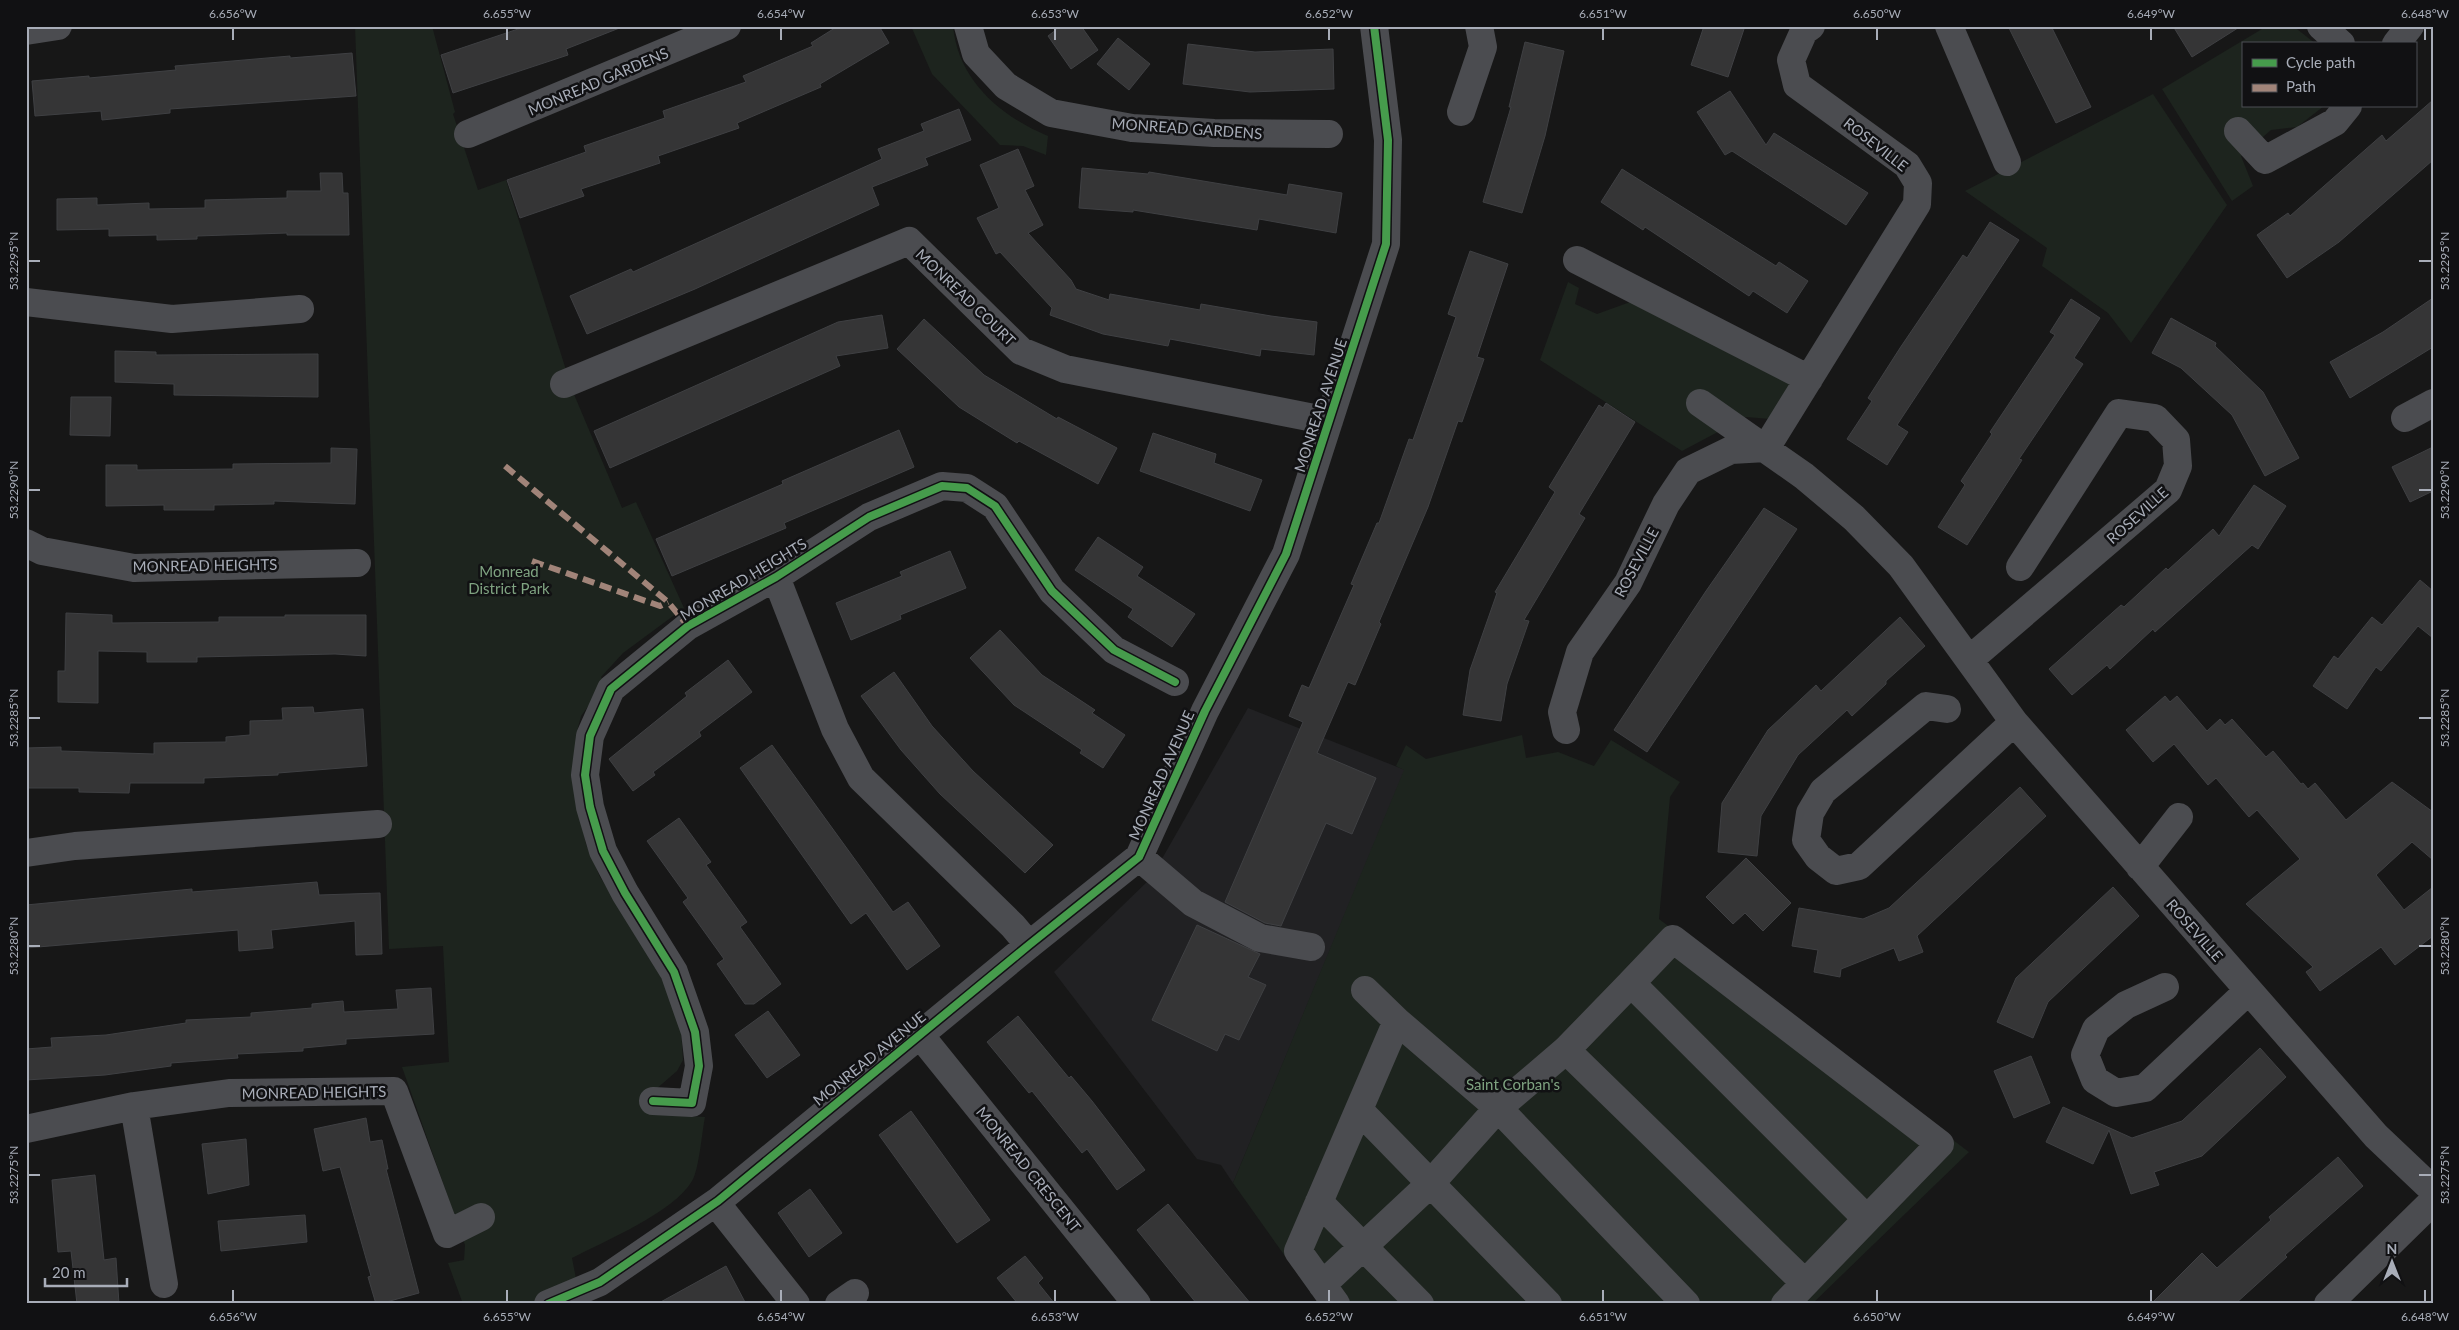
<svg xmlns="http://www.w3.org/2000/svg" width="2459" height="1330" viewBox="0 0 2459 1330" font-family="Lato,sans-serif">
<rect width="100%" height="100%" fill="#171717"/>
<path fill="#212123" d="M 1248,708 L 1405,770 L 1233,1183 L 1221,1165 L 1197,1159 L 1054,972 L 1151,878 Z"/>
<path fill="#1d241e" d="M 355,26 L 432,26 L 455,112 L 453,114 L 478,190 L 506,180 L 573,392 L 622,508 L 636,502 L 684,608 L 623,653 L 601,677 L 605,683 L 581,716 L 576,735 L 575,796 L 586,844 L 600,877 L 649,953 L 665,984 L 681,1030 L 683,1060 L 677,1071 L 655,1090 L 653,1114 L 705,1117 C 702,1132 699,1170 692,1181 C 674,1212 605,1241 572,1258 L 581,1304 L 463,1304 L 448,1263 L 464,1260 L 465,1245 L 402,1067 L 449,1062 L 443,946 L 389,949 Z
M 911,26 L 953,26 C 958,80 1000,116 1048,136 L 1046,155 L 1023,146 L 1000,145 L 932,74 Z
M 2267,26 L 2293,26 L 2316,44 L 2243,44 L 2243,106 L 2324,106 L 2297,127 L 2271,130 L 2241,156 L 2253,186 L 2232,201 L 2162,89 Z
M 2153,94 L 2227,205 L 2131,343 L 2108,313 L 2042,266 L 2047,248 L 1965,191 Z
M 1568,282 L 1579,288 L 1575,304 L 1597,314 L 1633,301 L 1795,384 L 1770,419 L 1746,417 L 1682,451 L 1540,360 Z
M 1522,735 L 1526,758 L 1558,752 L 1594,766 L 1611,740 L 1680,782 L 1670,797 L 1659,919 L 1969,1152 L 1812,1304 L 1319,1304 L 1233,1183 L 1404,770 L 1396,766 L 1406,745 L 1426,759 Z"/>
<path fill="#353536" stroke="#3f4043" d="M 527,26 L 622,27 L 566,49 L 568,55 L 453,93 L 441,55 Z
M 838,26 L 879,26 L 889,43 L 820,84 L 821,87 L 737,123 L 739,128 L 658,156 L 660,163 L 581,189 L 584,196 L 520,218 L 507,180 L 586,152 L 584,146 L 665,118 L 663,111 L 746,82 L 743,76 L 813,46 L 811,43 Z
M 1061,26 L 1081,26 L 1098,50 L 1071,69 L 1048,36 Z
M 1704,26 L 1745,26 L 1728,77 L 1691,65 Z
M 2008,26 L 2051,26 L 2091,107 L 2056,123 Z
M 2173,26 L 2241,26 L 2192,57 Z
M 1118,38 L 1150,64 L 1129,90 L 1097,64 Z
M 1525,42 L 1564,51 L 1545,136 L 1522,213 L 1483,202 L 1511,107 L 1509,107 Z
M 1188,44 L 1255,52 L 1333,49 L 1334,89 L 1250,92 L 1183,84 Z
M 352,53 L 356,96 L 170,109 L 170,113 L 102,120 L 101,111 L 35,116 L 32,81 L 89,76 L 89,78 L 176,70 L 175,66 L 290,56 L 290,58 Z
M 1730,91 L 1766,145 L 1774,133 L 1868,193 L 1846,225 L 1732,151 L 1725,155 L 1697,112 Z
M 2433,100 L 2433,160 L 2339,242 L 2287,278 L 2257,235 L 2288,213 L 2290,216 L 2382,135 L 2386,141 Z
M 959,109 L 971,140 L 925,158 L 928,165 L 872,187 L 879,205 L 695,289 L 587,334 L 570,296 L 631,269 L 633,272 L 882,159 L 878,149 L 924,131 L 921,124 Z
M 1018,149 L 1034,186 L 1025,190 L 1043,225 L 1028,233 L 1071,280 L 1076,289 L 1109,300 L 1110,294 L 1200,310 L 1201,304 L 1271,316 L 1317,322 L 1314,355 L 1261,349 L 1260,356 L 1170,339 L 1168,346 L 1103,334 L 1050,315 L 1052,308 L 1000,252 L 996,254 L 977,218 L 999,208 L 980,165 Z
M 1082,168 L 1148,174 L 1149,172 L 1287,195 L 1289,184 L 1342,193 L 1336,233 L 1259,219 L 1257,230 L 1133,210 L 1133,212 L 1079,208 Z
M 1622,169 L 1776,266 L 1779,262 L 1808,281 L 1787,313 L 1753,291 L 1749,296 L 1645,227 L 1643,230 L 1601,202 Z
M 320,173 L 342,173 L 343,193 L 348,193 L 349,235 L 287,235 L 287,233 L 197,236 L 197,239 L 157,240 L 157,235 L 109,236 L 109,229 L 57,230 L 57,199 L 97,198 L 97,205 L 149,203 L 149,209 L 205,208 L 205,200 L 287,198 L 287,191 L 321,191 Z
M 1990,222 L 2019,240 L 1897,425 L 1908,432 L 1887,465 L 1847,439 L 1872,401 L 1868,398 L 1900,348 L 1963,255 L 1967,258 Z
M 1470,251 L 1508,264 L 1477,357 L 1484,359 L 1462,422 L 1458,421 L 1428,507 L 1379,622 L 1381,624 L 1355,685 L 1348,682 L 1317,753 L 1376,778 L 1352,834 L 1326,823 L 1281,926 L 1265,923 L 1225,902 L 1303,722 L 1289,716 L 1302,685 L 1309,688 L 1354,585 L 1351,584 L 1377,523 L 1379,523 L 1409,439 L 1413,440 L 1456,317 L 1448,314 Z
M 2433,298 L 2433,347 L 2350,398 L 2330,362 L 2383,332 Z
M 2071,299 L 2100,318 L 2074,358 L 2083,364 L 2019,459 L 2022,460 L 1967,545 L 1938,527 L 1965,485 L 1961,481 L 1992,434 L 1990,432 L 2055,335 L 2050,332 Z
M 882,315 L 888,348 L 836,356 L 840,366 L 610,468 L 594,431 L 838,322 Z
M 2171,318 L 2216,343 L 2215,346 L 2263,392 L 2299,458 L 2265,476 L 2232,415 L 2181,368 L 2152,353 Z
M 924,319 L 984,375 L 1057,419 L 1058,417 L 1117,448 L 1098,484 L 1019,441 L 1017,443 L 959,407 L 897,349 Z
M 115,351 L 156,352 L 156,355 L 318,354 L 318,397 L 174,395 L 174,384 L 115,382 Z
M 71,397 L 111,397 L 110,436 L 70,435 Z
M 1606,403 L 1635,422 L 1579,514 L 1585,518 L 1524,620 L 1529,621 L 1507,684 L 1501,721 L 1463,715 L 1470,670 L 1497,593 L 1495,592 L 1555,492 L 1549,487 L 1599,405 L 1603,408 Z
M 899,430 L 914,467 L 784,523 L 786,528 L 672,576 L 656,539 L 783,484 L 782,481 Z
M 1153,433 L 1216,454 L 1214,463 L 1262,480 L 1250,511 L 1140,471 Z
M 2433,447 L 2433,491 L 2410,502 L 2392,467 Z
M 331,448 L 357,449 L 355,504 L 274,501 L 274,504 L 214,505 L 214,510 L 164,510 L 164,505 L 106,506 L 106,465 L 137,465 L 137,470 L 233,469 L 233,464 L 331,463 Z
M 2254,485 L 2286,506 L 2258,549 L 2252,545 L 2155,632 L 2153,629 L 2110,669 L 2107,665 L 2072,695 L 2049,669 L 2121,605 L 2124,607 L 2166,568 L 2168,570 L 2213,529 L 2219,536 Z
M 1764,508 L 1797,529 L 1647,752 L 1614,730 L 1706,591 Z
M 1098,537 L 1143,567 L 1137,576 L 1195,614 L 1172,647 L 1128,617 L 1133,609 L 1075,570 Z
M 950,551 L 966,588 L 900,615 L 901,619 L 851,640 L 836,603 L 902,576 L 900,572 Z
M 2420,580 L 2433,591 L 2433,638 L 2418,626 L 2381,671 L 2376,667 L 2347,709 L 2313,686 L 2334,656 L 2338,659 L 2372,617 L 2382,625 Z
M 66,613 L 112,615 L 112,623 L 219,622 L 219,617 L 285,617 L 285,615 L 366,615 L 366,656 L 335,654 L 197,657 L 197,662 L 147,662 L 147,652 L 98,651 L 98,703 L 58,702 L 58,671 L 65,671 Z
M 1900,617 L 1925,646 L 1886,681 L 1886,684 L 1852,716 L 1847,710 L 1798,755 L 1761,816 L 1757,856 L 1718,852 L 1722,803 L 1768,730 L 1816,685 L 1821,691 Z
M 1000,630 L 1042,675 L 1095,710 L 1092,713 L 1125,735 L 1103,768 L 1080,753 L 1082,750 L 1014,705 L 970,658 Z
M 728,660 L 752,692 L 699,732 L 701,736 L 653,772 L 655,775 L 633,791 L 609,759 L 687,696 L 685,693 Z
M 894,672 L 932,726 L 973,771 L 1053,845 L 1025,873 L 940,794 L 901,750 L 861,696 Z
M 2165,696 L 2170,702 L 2177,696 L 2207,731 L 2220,719 L 2225,725 L 2232,719 L 2266,757 L 2273,751 L 2301,784 L 2303,783 L 2308,789 L 2315,783 L 2346,820 L 2392,782 L 2433,812 L 2433,860 L 2412,842 L 2376,875 L 2404,910 L 2433,887 L 2433,936 L 2395,965 L 2381,947 L 2320,991 L 2306,972 L 2313,967 L 2246,904 L 2300,859 L 2257,810 L 2249,817 L 2216,778 L 2208,785 L 2174,744 L 2153,762 L 2126,730 Z
M 313,707 L 314,713 L 363,709 L 367,766 L 278,773 L 278,775 L 204,778 L 204,783 L 130,783 L 129,793 L 79,792 L 79,788 L 26,788 L 26,748 L 61,747 L 61,751 L 154,754 L 154,743 L 226,742 L 226,737 L 250,735 L 250,721 L 283,720 L 282,708 Z
M 772,745 L 893,912 L 908,902 L 940,946 L 907,970 L 866,913 L 851,924 L 740,768 Z
M 2020,787 L 2046,816 L 1917,936 L 1923,952 L 1899,961 L 1894,948 L 1841,969 L 1840,977 L 1814,972 L 1818,950 L 1792,946 L 1799,908 L 1863,919 L 1889,908 Z
M 679,818 L 711,862 L 706,865 L 747,922 L 740,927 L 781,984 L 754,1004 L 745,1004 L 717,964 L 724,959 L 683,902 L 688,898 L 647,841 Z
M 1746,858 L 1791,903 L 1763,931 L 1745,913 L 1733,924 L 1706,897 Z
M 317,882 L 319,895 L 380,893 L 382,954 L 356,955 L 355,921 L 271,930 L 273,948 L 239,951 L 238,930 L 26,948 L 26,905 L 192,889 L 192,892 Z
M 2113,887 L 2139,916 L 2048,1002 L 2033,1038 L 1997,1022 L 2016,978 Z
M 1197,925 L 1260,954 L 1248,977 L 1266,985 L 1239,1040 L 1225,1034 L 1217,1051 L 1152,1020 Z
M 431,988 L 434,1034 L 346,1039 L 346,1044 L 303,1048 L 303,1051 L 237,1054 L 238,1058 L 171,1063 L 171,1066 L 105,1075 L 26,1080 L 26,1049 L 52,1047 L 51,1038 L 106,1035 L 186,1023 L 186,1020 L 251,1017 L 251,1013 L 312,1008 L 312,1004 L 343,1001 L 344,1012 L 398,1009 L 396,990 Z
M 768,1011 L 800,1055 L 767,1078 L 735,1035 Z
M 1018,1016 L 1069,1078 L 1071,1076 L 1092,1101 L 1145,1170 L 1117,1190 L 1087,1149 L 1082,1153 L 1032,1091 L 1029,1093 L 987,1042 Z
M 2260,1048 L 2286,1077 L 2202,1156 L 2154,1172 L 2159,1185 L 2131,1194 L 2109,1130 L 2093,1164 L 2046,1142 L 2063,1107 L 2132,1138 L 2182,1121 Z
M 2031,1056 L 2050,1103 L 2014,1118 L 1994,1071 Z
M 911,1111 L 990,1220 L 957,1243 L 879,1135 Z
M 366,1118 L 370,1142 L 382,1140 L 388,1169 L 386,1169 L 419,1293 L 379,1304 L 376,1304 L 368,1277 L 371,1276 L 340,1167 L 323,1171 L 314,1129 Z
M 246,1139 L 249,1185 L 208,1194 L 202,1144 Z
M 2338,1157 L 2363,1186 L 2285,1255 L 2287,1257 L 2235,1304 L 2151,1304 L 2202,1253 L 2217,1268 L 2271,1220 L 2269,1217 Z
M 95,1175 L 104,1260 L 116,1258 L 119,1304 L 77,1304 L 71,1251 L 58,1252 L 52,1180 Z
M 810,1189 L 842,1233 L 809,1257 L 778,1213 Z
M 1168,1204 L 1221,1268 L 1251,1304 L 1197,1304 L 1137,1230 Z
M 305,1215 L 307,1242 L 221,1251 L 218,1221 Z
M 1025,1256 L 1043,1278 L 1038,1283 L 1055,1304 L 1018,1304 L 997,1278 Z
M 726,1266 L 746,1304 L 657,1304 Z"/>
<g fill="none" stroke-linecap="round" stroke-linejoin="round">
<path stroke="#4b4c50" stroke-width="28" d="M 968,26 L 976,54 L 1006,86 L 1051,113 L 1132,128 L 1214,133 L 1329,134
M 1949,26 L 2007,162
M 2321,26 L 2341,44
M 26,31 L 58,26
M 2396,44 L 2410,26
M 1461,112 L 1483,47 L 1479,26
M 2238,131 L 2265,160 L 2335,122 L 2348,106
M 468,134 L 727,26
M 1577,260 L 1809,379
M 26,302 L 172,319 L 300,309
M 564,384 L 909,241 L 1021,351 L 1065,369 L 1329,421
M 1700,403 L 1804,476 L 1854,518 L 1901,566 L 2014,722 L 2376,1136 L 2433,1190
M 2405,418 L 2433,403
M 26,543 L 42,551 L 134,568 L 357,563
M 776,577 L 835,729 L 861,778 L 1013,926 L 1029,945
M 1969,660 L 2168,490 L 2178,466 L 2176,440 L 2155,418 L 2119,413 L 2020,567
M 1947,709 L 1926,706 L 1823,791 L 1810,813 L 1806,840 L 1818,857 L 1836,871 L 1859,866 L 2014,722
M 1566,730 L 1562,712 L 1580,652 L 1628,583 L 1666,504 L 1688,471 L 1731,450 L 1766,448 L 1917,204 L 1918,183 L 1907,165 L 1797,85 L 1791,60 L 1804,31 L 1811,26
M 26,853 L 75,846 L 378,824
M 1139,857 L 1193,903 L 1260,938 L 1311,947
M 2140,867 L 2179,817
M 1631,983 L 1673,939 L 1940,1144 L 1867,1219
M 2165,987 L 2126,1005 L 2096,1029 L 2085,1055 L 2095,1080 L 2116,1093 L 2145,1088 L 2248,991
M 1365,990 L 1397,1021
M 920,1035 L 1137,1304
M 1566,1050 L 1805,1283
M 653,1101 L 692,1103 L 699,1066 L 695,1032 L 674,972 L 625,893 L 603,851 L 590,807 L 585,775 L 590,736 L 611,689 L 688,626 L 776,577 L 869,517 L 942,486 L 967,488 L 995,506 L 1052,591 L 1114,650 L 1175,682
M 134,1106 L 164,1284
M 1359,1110 L 1548,1304
M 26,1129 L 134,1106 L 229,1093 L 394,1091 L 447,1234 L 481,1217
M 1319,1202 L 1420,1304
M 716,1203 L 796,1304
M 1322,1285 L 1431,1183 L 1498,1108 L 1686,1304
M 548,1304 L 600,1282 L 718,1201 L 1029,945 L 1139,857 L 1205,711 L 1286,554 L 1386,244 L 1388,140 L 1374,26
M 839,1304 L 855,1293
M 1336,1304 L 1298,1251 L 1397,1021 L 1498,1108 L 1566,1050 L 1631,983 L 1867,1219 L 1785,1304
M 2328,1304 L 2433,1201"/>
<path stroke="#a18479" stroke-width="6" stroke-dasharray="12 6" stroke-linecap="butt" d="M 505,466 L 668,602 L 688,626
M 532,561 L 660,606 L 668,602"/>
<g stroke="#111113" stroke-width="11">
<path id="cycleway" d="M 653,1101 L 692,1103 L 699,1066 L 695,1032 L 674,972 L 625,893 L 603,851 L 590,807 L 585,775 L 590,736 L 611,689 L 688,626 L 776,577 L 869,517 L 942,486 L 967,488 L 995,506 L 1052,591 L 1114,650 L 1175,682
M 548,1304 L 600,1282 L 718,1201 L 1029,945 L 1139,857 L 1205,711 L 1286,554 L 1386,244 L 1388,140 L 1374,26"/>
</g>
<use href="#cycleway" stroke="#469c4c" stroke-width="8"/>
</g>
<path fill="none" stroke="#a8adb8" stroke-width="2" d="M 233,28 L 233,40M 507,28 L 507,40M 781,28 L 781,40M 1055,28 L 1055,40M 1329,28 L 1329,40M 1603,28 L 1603,40M 1877,28 L 1877,40M 2151,28 L 2151,40M 2425,28 L 2425,40M 28,261 L 40,261M 2419,261 L 2432,261M 28,490 L 40,490M 2419,490 L 2432,490M 28,718 L 40,718M 2419,718 L 2432,718M 28,946 L 40,946M 2419,946 L 2432,946M 28,1175 L 40,1175M 2419,1175 L 2432,1175M 233,1290 L 233,1302M 507,1290 L 507,1302M 781,1290 L 781,1302M 1055,1290 L 1055,1302M 1329,1290 L 1329,1302M 1603,1290 L 1603,1302M 1877,1290 L 1877,1302M 2151,1290 L 2151,1302M 2425,1290 L 2425,1302"/>
<g text-anchor="middle" dominant-baseline="central" stroke-width="5" stroke-linejoin="round" paint-order="stroke">
<g font-size="15" fill="#a8adb8" stroke="#111113">
<text transform="translate(598 81) rotate(-23)">MONREAD GARDENS</text>
<text transform="translate(1187 128) rotate(4)">MONREAD GARDENS</text>
<text transform="translate(1876 144) rotate(38)">ROSEVILLE</text>
<text transform="translate(966 297) rotate(44)">MONREAD COURT</text>
<text transform="translate(1320 405) rotate(-72)">MONREAD AVENUE</text>
<text transform="translate(2137 515) rotate(-42)">ROSEVILLE</text>
<text transform="translate(1636 562) rotate(-62)">ROSEVILLE</text>
<text transform="translate(205 565) rotate(-1)">MONREAD HEIGHTS</text>
<text transform="translate(743 579) rotate(-31)">MONREAD HEIGHTS</text>
<text transform="translate(1161 775) rotate(-66)">MONREAD AVENUE</text>
<text transform="translate(2195 930) rotate(49)">ROSEVILLE</text>
<text transform="translate(869 1058) rotate(-39)">MONREAD AVENUE</text>
<text transform="translate(314 1092) rotate(-1)">MONREAD HEIGHTS</text>
<text transform="translate(1029 1169) rotate(51)">MONREAD CRESCENT</text>
</g>
<g font-size="15" fill="#7fa381" stroke="#111113">
<text x="509" y="571">Monread<tspan x="509" dy="17">District Park</tspan></text>
<text x="1513" y="1084">Saint Corban's</text>
</g>
</g>
<rect width="2459" height="1330" fill="none" stroke="#111113" stroke-width="55"/>
<rect x="2242" y="42" width="175" height="65" fill="#111113" stroke="#4d4f55"/>
<rect x="2252" y="59" width="25" height="8" fill="#469c4c" stroke="#4d4f55"/>
<text x="2286" y="68" font-size="15" fill="#a8adb8">Cycle path</text>
<rect x="2252" y="84" width="25" height="8" fill="#a18479" stroke="#4d4f55"/>
<text x="2286" y="92" font-size="15" fill="#a8adb8">Path</text>
<g transform="translate(2392 1262)" stroke="#111113" stroke-width="4" paint-order="stroke">
<path d="M0-4L9 19L0 12L-9 19Z" fill="#a8adb8"/>
<text y="-8" font-size="14" font-weight="bold" text-anchor="middle" fill="#a8adb8">N</text>
</g>
<path d="M45 1278v8h82v-8" fill="none" stroke="#a8adb8" stroke-width="2.5"/>
<text x="52" y="1278" font-size="15" fill="#a8adb8" stroke="#111113" stroke-width="4" paint-order="stroke">20 m</text>
<rect x="28" y="28" width="2404" height="1274" fill="none" stroke="#a8adb8" stroke-width="2"/>
<g font-size="12" text-anchor="middle" fill="#a8adb8">
<text x="233" y="18">6.656°W</text>
<text x="507" y="18">6.655°W</text>
<text x="781" y="18">6.654°W</text>
<text x="1055" y="18">6.653°W</text>
<text x="1329" y="18">6.652°W</text>
<text x="1603" y="18">6.651°W</text>
<text x="1877" y="18">6.650°W</text>
<text x="2151" y="18">6.649°W</text>
<text x="2425" y="18">6.648°W</text>
<text transform="translate(14 261) rotate(-90)" y="4">53.2295°N</text>
<text transform="translate(2445 261) rotate(-90)" y="4">53.2295°N</text>
<text transform="translate(14 490) rotate(-90)" y="4">53.2290°N</text>
<text transform="translate(2445 490) rotate(-90)" y="4">53.2290°N</text>
<text transform="translate(14 718) rotate(-90)" y="4">53.2285°N</text>
<text transform="translate(2445 718) rotate(-90)" y="4">53.2285°N</text>
<text transform="translate(14 946) rotate(-90)" y="4">53.2280°N</text>
<text transform="translate(2445 946) rotate(-90)" y="4">53.2280°N</text>
<text transform="translate(14 1175) rotate(-90)" y="4">53.2275°N</text>
<text transform="translate(2445 1175) rotate(-90)" y="4">53.2275°N</text>
<text x="233" y="1321">6.656°W</text>
<text x="507" y="1321">6.655°W</text>
<text x="781" y="1321">6.654°W</text>
<text x="1055" y="1321">6.653°W</text>
<text x="1329" y="1321">6.652°W</text>
<text x="1603" y="1321">6.651°W</text>
<text x="1877" y="1321">6.650°W</text>
<text x="2151" y="1321">6.649°W</text>
<text x="2425" y="1321">6.648°W</text>
</g>
</svg>
